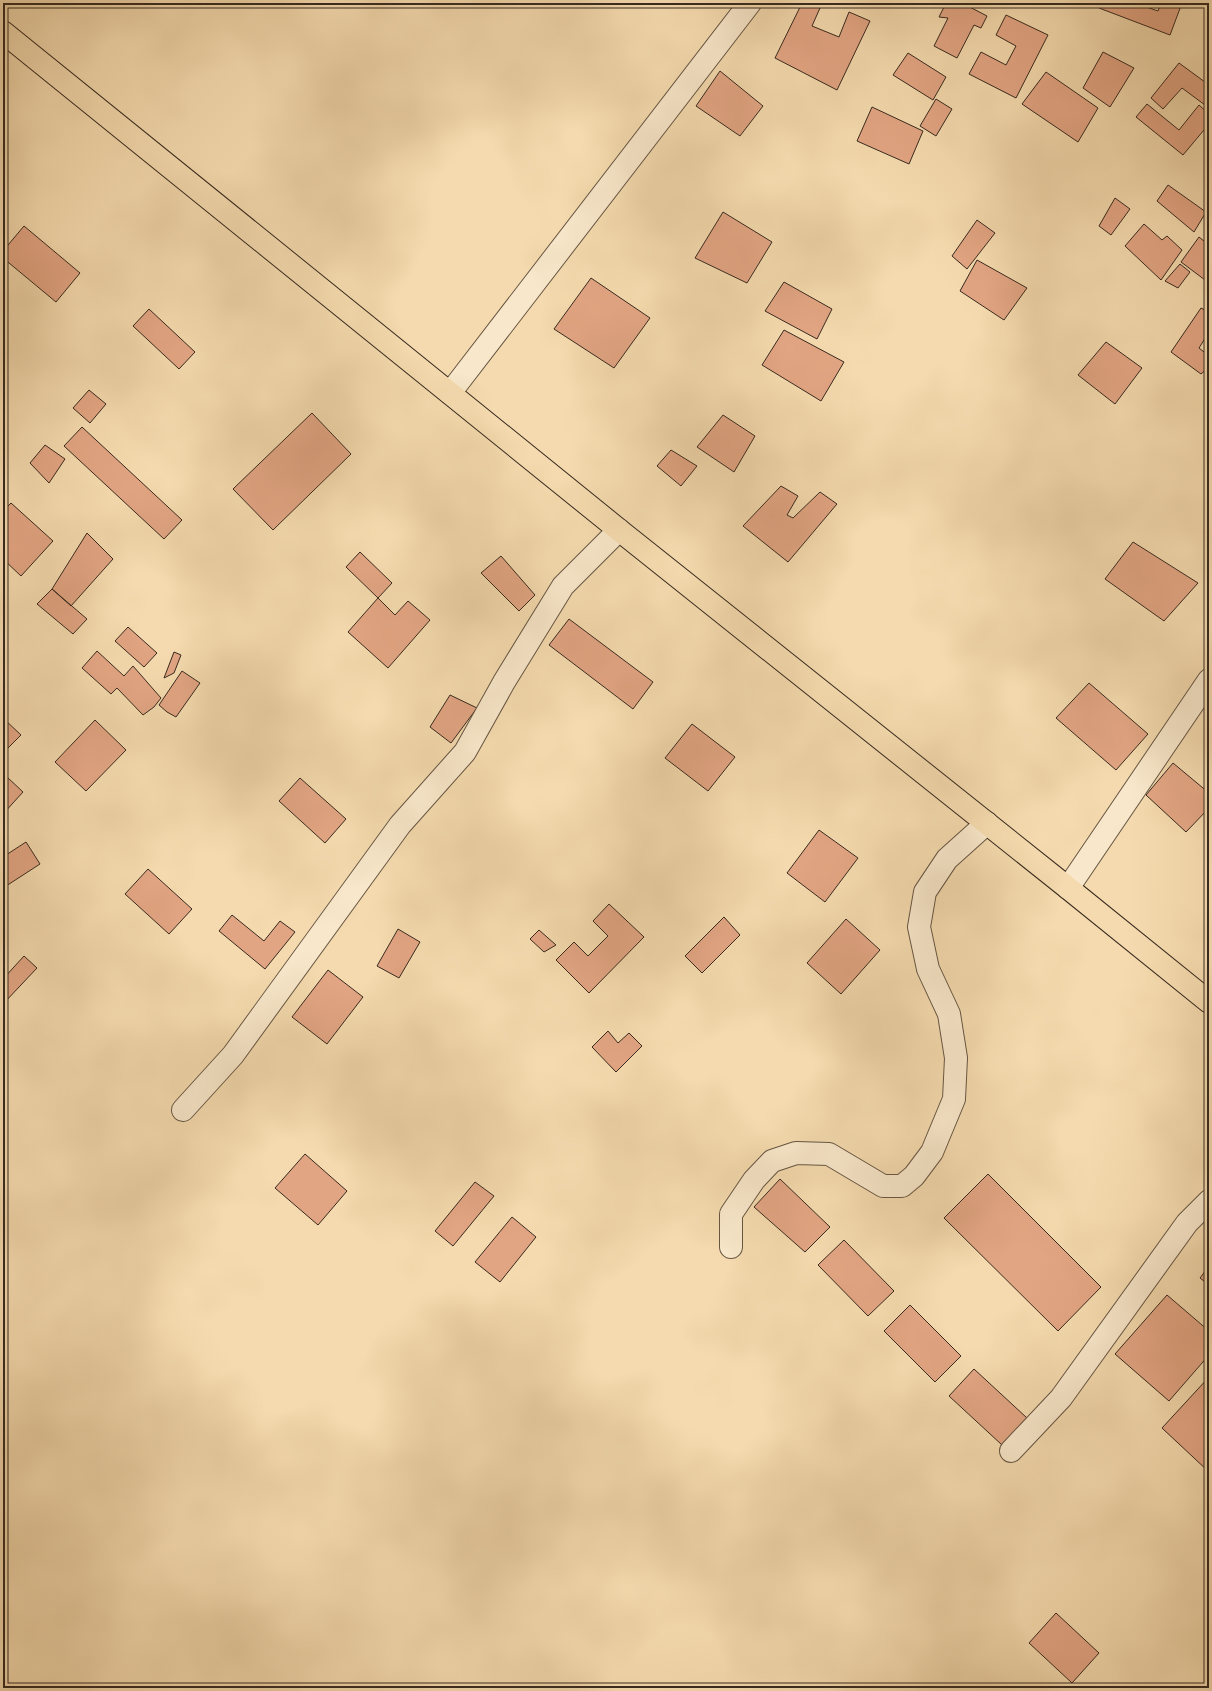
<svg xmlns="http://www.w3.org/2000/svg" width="1212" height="1691" viewBox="0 0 1212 1691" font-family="'Old Standard TT',serif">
<rect width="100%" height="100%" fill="#f4daae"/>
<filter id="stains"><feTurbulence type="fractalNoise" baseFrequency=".005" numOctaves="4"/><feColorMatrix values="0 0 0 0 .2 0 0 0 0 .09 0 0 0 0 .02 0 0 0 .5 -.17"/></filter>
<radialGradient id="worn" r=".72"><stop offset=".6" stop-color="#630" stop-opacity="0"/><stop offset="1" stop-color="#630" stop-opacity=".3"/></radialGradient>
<path fill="#e2a583" stroke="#382a1f" d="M 341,3 L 351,3 L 349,6 Z
M 802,3 L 808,3 L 820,8 L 812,26 L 839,37 L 849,12 L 870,21 L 837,90 L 775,58 Z
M 946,3 L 962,3 L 987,16 L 981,28 L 974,25 L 957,58 L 934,46 L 948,18 L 939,17 Z
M 1101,3 L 1135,3 L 1158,11 L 1161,3 L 1182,3 L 1170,35 L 1099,8 Z
M 1006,15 L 1048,35 L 1016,98 L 969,74 L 981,52 L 1006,65 L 1016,46 L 996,35 Z
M 1103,52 L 1134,68 L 1110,107 L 1083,88 Z
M 908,53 L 946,77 L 933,100 L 893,75 Z
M 1179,63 L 1209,85 L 1209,108 L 1182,88 L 1163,109 L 1151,98 Z
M 720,71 L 763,106 L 740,136 L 696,106 Z
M 1046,72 L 1098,108 L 1078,142 L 1022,104 Z
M 936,99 L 952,109 L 936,136 L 920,126 Z
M 1147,104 L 1179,130 L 1199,105 L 1209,114 L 1209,124 L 1183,155 L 1136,117 Z
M 872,107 L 923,131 L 909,164 L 857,141 Z
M 1168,185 L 1206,212 L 1194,232 L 1157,201 Z
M 1115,198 L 1130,209 L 1111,235 L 1099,226 Z
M 723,212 L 772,242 L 747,283 L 695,258 Z
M 977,220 L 995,233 L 967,269 L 952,256 Z
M 1144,224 L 1162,240 L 1167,236 L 1182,250 L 1161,280 L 1125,246 Z
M 24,226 L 80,273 L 56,302 L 3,258 L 3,251 Z
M 1199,237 L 1209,245 L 1209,283 L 1181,262 Z
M 977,260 L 1027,288 L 1004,320 L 960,291 Z
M 1180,264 L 1190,272 L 1178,288 L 1165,281 Z
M 591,278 L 650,318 L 614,368 L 554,329 Z
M 784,282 L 832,309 L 817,339 L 765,311 Z
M 1201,308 L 1209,312 L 1209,332 L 1199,348 L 1209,356 L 1209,367 L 1201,374 L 1171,352 Z
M 149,309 L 195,352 L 179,369 L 133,326 Z
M 784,330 L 844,362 L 821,401 L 762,365 Z
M 1106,342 L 1142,368 L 1115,404 L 1078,375 Z
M 89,390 L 106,404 L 90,423 L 73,408 Z
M 312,413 L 351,454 L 273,530 L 233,489 Z
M 723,415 L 755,436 L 734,472 L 697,447 Z
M 82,427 L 182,520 L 164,539 L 64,446 Z
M 45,445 L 65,459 L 49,483 L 30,463 Z
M 671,450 L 697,466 L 681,486 L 657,466 Z
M 781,486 L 798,496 L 787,515 L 793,518 L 820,492 L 837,504 L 788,562 L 743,526 Z
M 11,503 L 53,541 L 21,576 L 3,559 L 3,511 Z
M 1209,525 L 1209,536 L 1204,532 Z
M 87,533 L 113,559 L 71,606 L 52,589 Z
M 1133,542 L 1198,583 L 1164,621 L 1105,579 Z
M 360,552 L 392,583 L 378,598 L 346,567 Z
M 501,556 L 535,595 L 519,611 L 481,573 Z
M 52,589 L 87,619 L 73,634 L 37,604 Z
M 378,598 L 395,615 L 408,601 L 430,620 L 388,668 L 348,632 Z
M 569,619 L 653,682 L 633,709 L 549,645 Z
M 128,627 L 157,653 L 144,667 L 115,641 Z
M 97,651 L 124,676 L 133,666 L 161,698 L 154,707 L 143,715 L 117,688 L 111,694 L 82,668 Z
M 174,652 L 181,655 L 174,673 L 164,678 Z
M 182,671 L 200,683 L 176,717 L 167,712 L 159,705 Z
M 1089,683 L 1148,734 L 1116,770 L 1056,718 Z
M 450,695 L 477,708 L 451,743 L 430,727 Z
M 3,718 L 21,735 L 4,752 L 3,751 Z
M 95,720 L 126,750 L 86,791 L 55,762 Z
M 692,724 L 735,757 L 708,791 L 665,758 Z
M 1173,763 L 1209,793 L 1209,808 L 1186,832 L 1146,795 Z
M 7,777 L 23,792 L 3,814 L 3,781 Z
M 300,778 L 346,819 L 325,843 L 279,801 Z
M 819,830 L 858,858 L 825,902 L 787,873 Z
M 26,842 L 40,864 L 3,888 L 3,850 L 6,855 Z
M 148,869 L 192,909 L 169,934 L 125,894 Z
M 609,904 L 644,937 L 589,993 L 556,960 L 574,942 L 588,956 L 608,936 L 593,921 Z
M 232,915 L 264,941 L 280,921 L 295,932 L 265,969 L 219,931 Z
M 724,917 L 740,935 L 702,973 L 685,956 Z
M 846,919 L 880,950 L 841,994 L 807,963 Z
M 398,929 L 420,942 L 399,978 L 377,966 Z
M 539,930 L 556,945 L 544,952 L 530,939 Z
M 24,956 L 37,968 L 3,1004 L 3,979 Z
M 328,970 L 363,997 L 327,1044 L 292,1017 Z
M 608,1031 L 618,1043 L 629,1033 L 642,1046 L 616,1072 L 592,1047 Z
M 305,1154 L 347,1191 L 318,1225 L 275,1188 Z
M 988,1174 L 1101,1287 L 1058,1331 L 944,1218 Z
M 780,1179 L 830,1227 L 805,1252 L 754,1207 Z
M 475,1182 L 494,1196 L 453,1246 L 435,1231 Z
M 512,1217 L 536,1237 L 500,1282 L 475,1262 Z
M 844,1240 L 894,1291 L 868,1316 L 818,1265 Z
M 1209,1266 L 1209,1285 L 1200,1278 Z
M 1167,1295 L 1209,1331 L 1209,1355 L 1169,1401 L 1115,1354 Z
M 910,1305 L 961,1356 L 935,1382 L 884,1331 Z
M 974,1369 L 1027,1418 L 1002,1445 L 949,1396 Z
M 1209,1377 L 1209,1472 L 1162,1428 Z
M 1056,1613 L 1099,1653 L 1072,1683 L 1029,1643 Z"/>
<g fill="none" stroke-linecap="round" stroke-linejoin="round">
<g stroke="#675643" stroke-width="24">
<path id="street" d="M 450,393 L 750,3
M 1068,888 L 1209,680
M 183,1110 L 233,1055 L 400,825 L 465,752 L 504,682 L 563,586 L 619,530
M 731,1247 L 731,1214 L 754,1180 L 772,1161 L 796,1153 L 829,1154 L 883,1186 L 902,1186 L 914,1176 L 932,1152 L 954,1099 L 956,1058 L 949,1014 L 928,969 L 919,927 L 925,892 L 947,859 L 987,823
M 1011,1451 L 1061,1398 L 1187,1223 L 1209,1201"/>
</g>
<g stroke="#382a1f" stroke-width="24">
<path id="highway" d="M 3,32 L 619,530 L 1068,888 L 1209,1002"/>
</g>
<use href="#street" stroke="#f8e7ca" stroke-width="22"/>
<use href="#highway" stroke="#f4daae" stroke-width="22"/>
</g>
<rect width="1212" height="1691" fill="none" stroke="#f4daae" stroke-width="16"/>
<rect x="4" y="4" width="1204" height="1683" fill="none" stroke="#382a1f" stroke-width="2"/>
<rect x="8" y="8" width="1196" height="1675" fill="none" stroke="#382a1f"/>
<rect width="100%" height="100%" filter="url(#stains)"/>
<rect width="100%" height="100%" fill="url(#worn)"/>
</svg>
